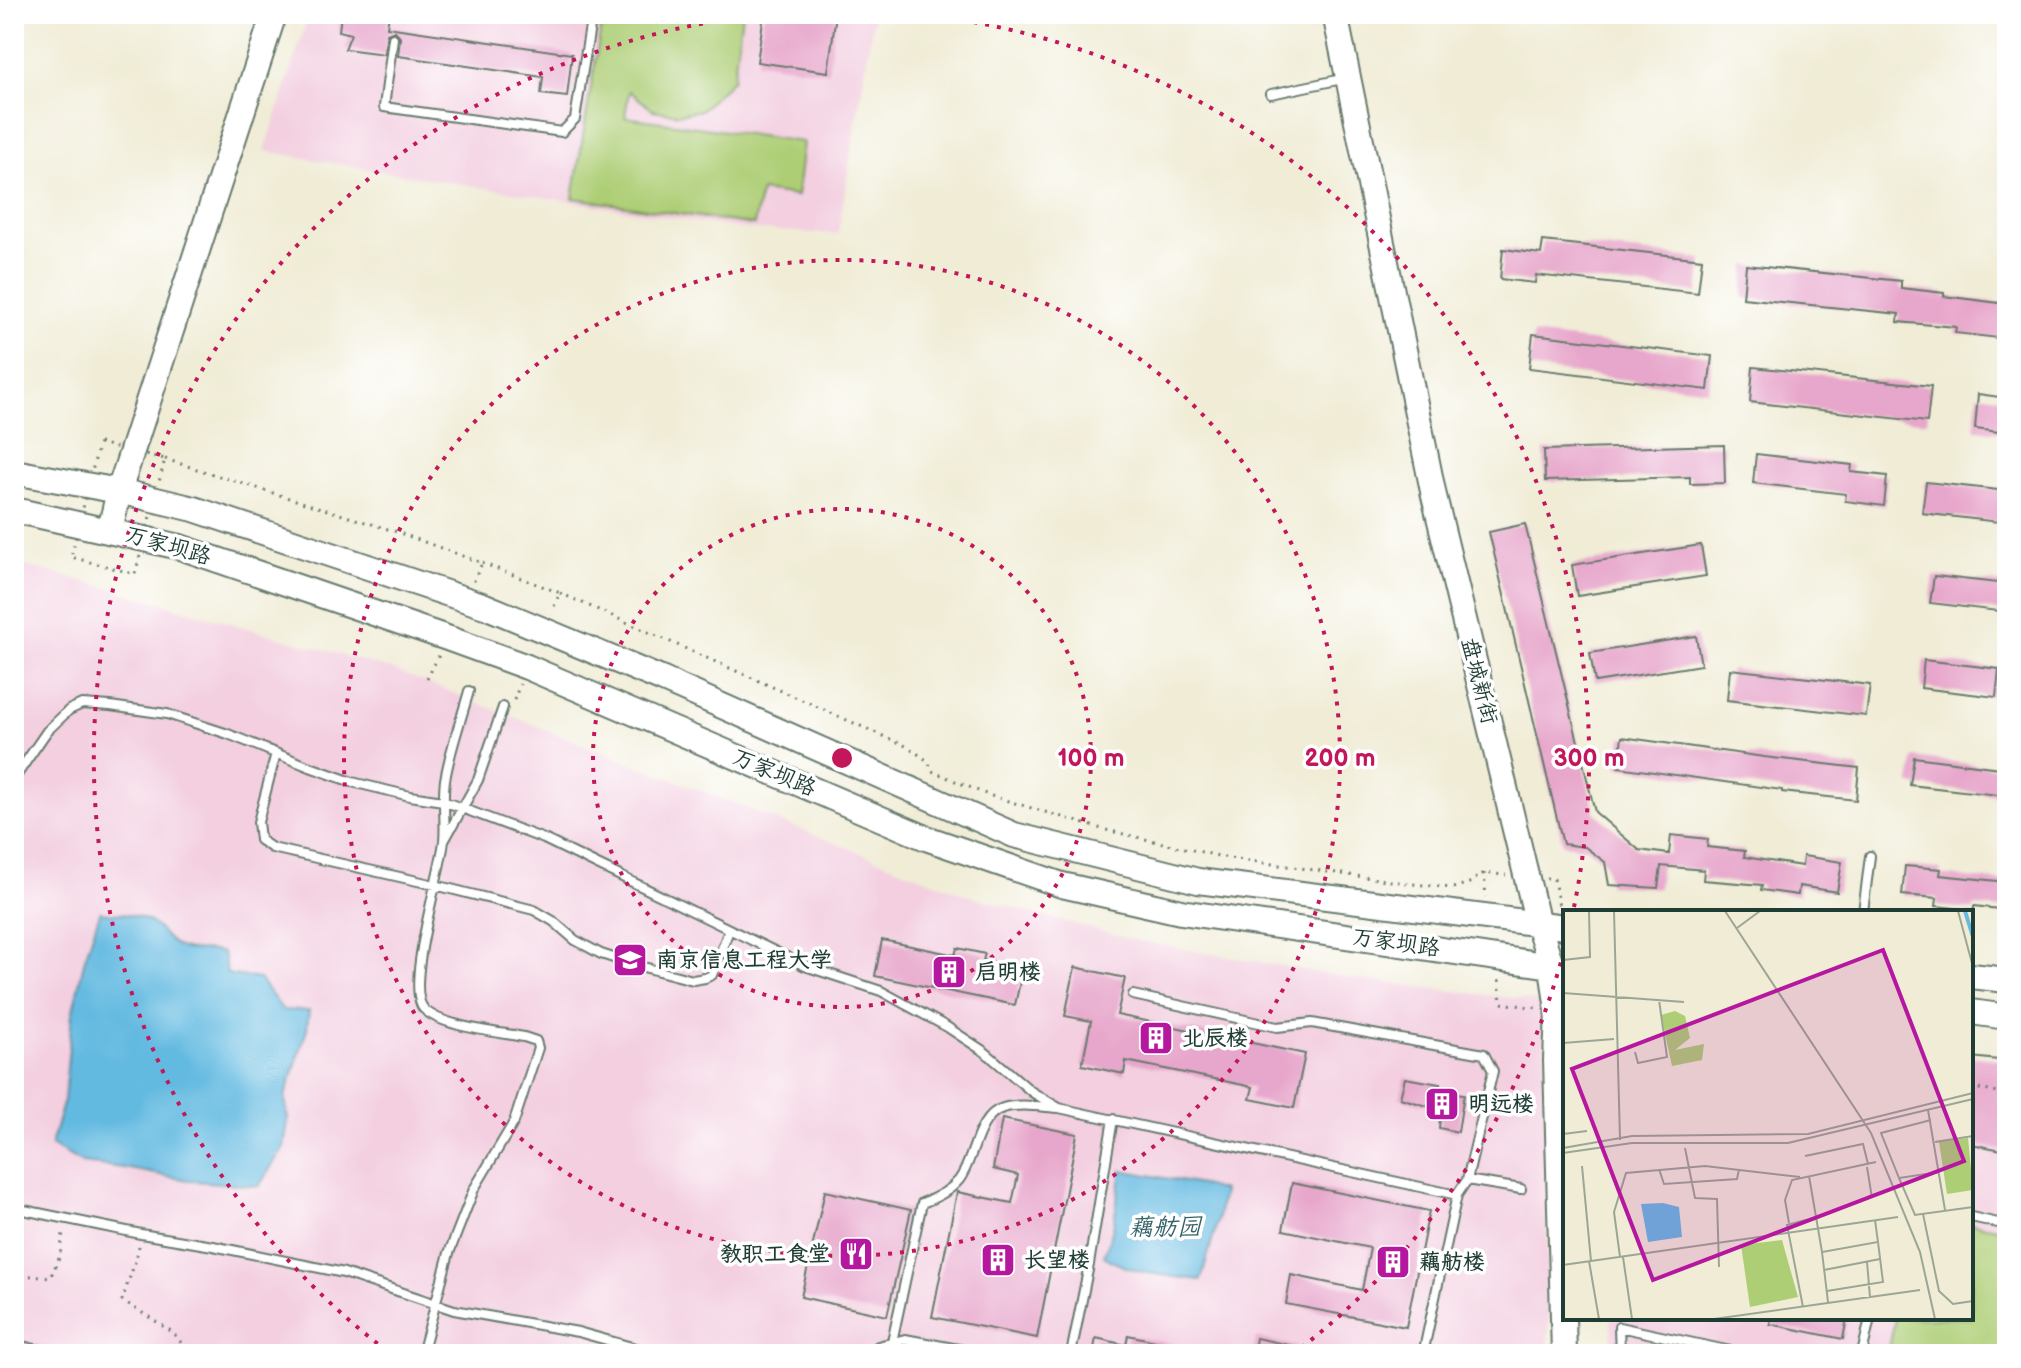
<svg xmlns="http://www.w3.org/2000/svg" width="2021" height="1368" viewBox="0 0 2021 1368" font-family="'Balsamiq Sans','LXGW WenKai TC',sans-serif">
<rect width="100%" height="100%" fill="#fff"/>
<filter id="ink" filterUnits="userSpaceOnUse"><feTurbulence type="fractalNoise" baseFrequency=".0125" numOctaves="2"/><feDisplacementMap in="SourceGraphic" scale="16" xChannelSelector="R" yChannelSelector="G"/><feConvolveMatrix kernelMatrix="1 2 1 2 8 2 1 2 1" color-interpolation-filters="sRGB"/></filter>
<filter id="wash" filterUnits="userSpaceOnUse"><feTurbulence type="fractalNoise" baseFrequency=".006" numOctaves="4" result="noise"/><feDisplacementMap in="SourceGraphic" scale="32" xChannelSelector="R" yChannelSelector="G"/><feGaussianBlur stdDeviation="1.8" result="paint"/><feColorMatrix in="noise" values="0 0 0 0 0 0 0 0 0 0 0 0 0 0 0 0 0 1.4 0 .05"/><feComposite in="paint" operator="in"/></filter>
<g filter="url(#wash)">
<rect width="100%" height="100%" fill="#f0ecd6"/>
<path fill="#f3cfe0" d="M 309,14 L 874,14 L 838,234 L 742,229 L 368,169 L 265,151 Z
M 14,563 L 59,574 L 394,670 L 970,896 L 1138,941 L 1356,979 L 1544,1002 L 1549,1354 L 14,1354 Z
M 1971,1055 L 2007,1059 L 2007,1354 L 1612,1354 L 1611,1318 L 1971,1318 Z"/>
<path fill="#adce75" stroke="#668654" stroke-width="2" d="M 603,14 L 742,14 L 733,79 L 701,110 L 678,114 L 653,110 L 629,91 L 625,117 L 803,142 L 797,196 L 761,191 L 754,225 L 573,198 Z
M 1971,1223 L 2007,1230 L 2007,1354 L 1888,1354 L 1895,1318 L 1971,1318 Z"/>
<path fill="#64bae1" stroke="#427c8a" stroke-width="2" d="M 100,912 C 115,914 137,913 150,922 C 161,929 167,942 179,947 C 194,954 207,947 223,953 L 227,974 L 259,979 L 283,1010 L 309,1011 L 307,1029 L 285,1097 L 288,1121 L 284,1147 L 259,1186 L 193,1181 L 124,1168 L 82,1163 L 51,1145 L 64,1100 L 72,1015 L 85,958 Z
M 1122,1170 L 1206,1186 L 1223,1191 L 1217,1223 L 1201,1280 C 1171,1276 1128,1274 1104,1256 L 1113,1228 Z"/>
<g id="blocks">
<path fill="#e7a6cb" d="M 341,14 L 389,14 L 387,27 L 572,54 L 567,97 L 541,94 L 543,77 L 398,56 L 400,38 L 399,35 L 395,31 L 387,34 L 384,54 L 345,49 L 351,34 L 339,31 Z
M 764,14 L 836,14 L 828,72 L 757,62 Z
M 1543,241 L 1702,259 L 1698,293 L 1536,275 L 1535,283 L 1500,279 L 1503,249 L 1541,254 Z
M 1746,265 L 1901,281 L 1901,288 L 1944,293 L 1944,296 L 2007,304 L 2007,331 L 1999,330 L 1998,338 L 1955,333 L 1956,327 L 1898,322 L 1899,314 L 1743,298 Z
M 1533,334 L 1712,356 L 1708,390 L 1529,368 Z
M 1753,367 L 1931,386 L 1927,422 L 1750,402 Z
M 1978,394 L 2007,398 L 2007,433 L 1975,429 Z
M 1724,445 L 1725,483 L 1690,484 L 1690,477 L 1545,481 L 1544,450 Z
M 1756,454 L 1852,465 L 1851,472 L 1887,476 L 1884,506 L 1845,501 L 1846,494 L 1753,483 Z
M 1926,482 L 2007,491 L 2007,523 L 1922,513 Z
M 1525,524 L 1595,812 L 1639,850 L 1669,854 L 1671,835 L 1708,839 L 1707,847 L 1745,851 L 1744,857 L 1802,866 L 1803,856 L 1842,862 L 1837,892 L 1799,886 L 1798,895 L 1761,890 L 1762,885 L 1703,880 L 1704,870 L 1661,866 L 1658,888 L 1609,885 L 1605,862 L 1585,847 L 1563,844 L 1489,532 Z
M 1701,545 L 1706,576 L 1577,596 L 1572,565 Z
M 1934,576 L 2007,584 L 2006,612 L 1930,603 Z
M 1696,636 L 1701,665 L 1595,682 L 1590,653 Z
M 1924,660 L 1999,669 L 1996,697 L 1921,688 Z
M 1730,669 L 1870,685 L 1866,716 L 1727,700 Z
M 1622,737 L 1764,757 L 1859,768 L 1856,800 L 1782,792 L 1782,790 L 1618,767 Z
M 1914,757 L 2007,769 L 2007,796 L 1910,785 Z
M 1905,866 L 1941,869 L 1940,875 L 2007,882 L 2007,910 L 1974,906 L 1974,910 L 1936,906 L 1937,898 L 1902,895 Z
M 882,940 L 955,955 L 957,948 L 985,954 L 983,960 L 1023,968 L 1015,1005 L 875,976 Z
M 1075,967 L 1125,978 L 1117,1015 L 1305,1054 L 1294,1108 L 1250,1099 L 1253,1087 L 1126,1061 L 1124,1074 L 1082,1065 L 1091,1021 L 1065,1016 Z
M 1971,1057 L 2007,1061 L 2007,1151 L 1971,1144 Z
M 1405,1078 L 1440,1084 L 1441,1091 L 1464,1094 L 1458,1132 L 1439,1128 L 1441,1110 L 1400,1098 Z
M 1002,1119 L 1077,1134 L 1037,1338 L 932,1317 L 957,1192 L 1012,1203 L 1018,1175 L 993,1169 Z
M 1292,1183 L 1429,1211 L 1406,1327 L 1286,1304 L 1291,1275 L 1362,1290 L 1370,1248 L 1283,1230 Z
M 825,1191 L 911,1210 L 887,1316 L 801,1297 Z
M 1771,1318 L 1847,1318 L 1843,1339 L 1770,1324 Z
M 1128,1335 L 1187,1348 L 1186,1354 L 1093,1354 L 1096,1338 L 1126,1345 Z
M 1256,1338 L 1303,1348 L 1302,1354 L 1253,1354 Z
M 14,1339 L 56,1349 L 55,1354 L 14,1354 Z"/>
</g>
</g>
<g filter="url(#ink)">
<use href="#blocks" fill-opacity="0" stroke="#687a6d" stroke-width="2"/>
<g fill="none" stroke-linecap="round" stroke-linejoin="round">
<g stroke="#687a6d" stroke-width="12">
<path id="service" d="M 393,38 L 384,107 L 562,132 L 575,119 L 592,14
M 1271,94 L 1347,78
M 276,753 L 258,822 L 260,840 L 272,848 L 435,885 L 534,910 L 553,921 L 575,940 L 601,954 L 632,964 L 693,980 L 705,978 L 712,975 L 729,930
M 14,779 L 47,731 L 69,710 L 82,704 L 110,706 L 167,714 L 228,734 L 310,767 L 352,782 L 410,796 L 443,801 L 544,839 L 805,966 L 881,991 L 947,1027 L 985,1052 L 1032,1092 L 1059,1108
M 444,841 L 478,780 L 503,707
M 1863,912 L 1870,856
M 1133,995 L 1277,1027 L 1312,1023 L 1484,1054 L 1493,1071 L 1467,1180
M 14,1208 L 141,1234 L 213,1246 L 344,1273 L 454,1310 L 578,1332 L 657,1354
M 1971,1217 L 2007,1225
M 892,1342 L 922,1203 C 936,1198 949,1192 959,1180 C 974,1161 976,1116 1003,1108 C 1019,1103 1042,1107 1059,1108 L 1457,1195 L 1467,1180 L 1521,1189
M 422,1354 L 449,1253 L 474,1189 L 514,1122 L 538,1048 L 536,1041 L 524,1037 C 499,1032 441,1027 424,1009 C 404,989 441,872 444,841 C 446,821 442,801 445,780 C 450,750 461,720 469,691
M 875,1354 L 878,1346 L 905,1339 L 985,1354
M 1071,1354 L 1088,1270 L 1113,1119
M 1423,1354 L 1457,1195
M 1620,1354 L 1619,1327 L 1745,1354
M 1862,1354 L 1870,1318"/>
</g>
<g stroke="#687a6d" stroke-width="28">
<path id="secondary" d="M 1335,14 L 1434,496 L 1538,924 L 1552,967 L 1558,1011 L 1556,1060 L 1564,1354
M 14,472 L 119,491 L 194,509 L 485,606 L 661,679 L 1014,835 L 1198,881 L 1565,927
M 14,510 L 180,547 L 447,638 L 527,667 L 926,838 L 1062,885 L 1181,912 L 1565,968
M 110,530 L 119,491 L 274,14
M 1971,976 L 2007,980
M 1971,1012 L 2007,1017"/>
</g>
<path stroke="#687a6d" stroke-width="3" stroke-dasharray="2 6" stroke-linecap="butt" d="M 99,443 L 165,459 L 135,574 L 71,557 Z
M 165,459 L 397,532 L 482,563 L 473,583
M 482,563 L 560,593 L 552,611
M 560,593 L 908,747 L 928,761 L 932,771 L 988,795 L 1102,829 L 1223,857 L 1413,884 L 1453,888 L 1469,883 L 1484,873 L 1506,875
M 427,679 L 439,655
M 514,700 L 520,684
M 1484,873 L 1486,897
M 1546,878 L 1554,879 L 1559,907
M 1499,980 L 1501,1003 L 1537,1008
M 1971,1087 L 2007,1095
M 139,1246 L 135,1262 L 122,1300 L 171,1331 L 191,1354
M 14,1274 L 50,1278 L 60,1256 L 63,1232"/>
<use href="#service" stroke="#fff" stroke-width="8"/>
<use href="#secondary" stroke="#fff" stroke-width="24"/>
</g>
</g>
<g fill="none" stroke="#c2185b" stroke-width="4" stroke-dasharray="4 8">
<circle cx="842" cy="758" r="249"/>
<circle cx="842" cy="758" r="498"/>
<path d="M1564 951A747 747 0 0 1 1297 1351M387 1351A747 747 0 0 1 770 14M914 14A747 747 0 0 1 1574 907"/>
</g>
<defs>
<g id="university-square" transform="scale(1.8)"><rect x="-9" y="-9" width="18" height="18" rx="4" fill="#b5179e" stroke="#fff"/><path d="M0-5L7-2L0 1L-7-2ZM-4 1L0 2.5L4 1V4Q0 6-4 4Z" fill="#fff"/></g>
<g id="building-square" transform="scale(1.8)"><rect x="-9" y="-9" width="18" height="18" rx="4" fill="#b5179e" stroke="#fff"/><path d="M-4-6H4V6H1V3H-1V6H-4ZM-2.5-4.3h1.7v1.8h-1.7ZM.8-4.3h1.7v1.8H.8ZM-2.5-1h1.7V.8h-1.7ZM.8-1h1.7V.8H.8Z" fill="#fff"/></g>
<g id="restaurant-square" transform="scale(1.8)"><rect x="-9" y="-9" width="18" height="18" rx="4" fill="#b5179e" stroke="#fff"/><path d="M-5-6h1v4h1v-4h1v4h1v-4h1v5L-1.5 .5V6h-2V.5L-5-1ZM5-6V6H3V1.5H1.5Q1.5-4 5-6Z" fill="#fff"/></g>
</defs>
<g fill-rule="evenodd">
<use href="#university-square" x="630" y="960"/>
<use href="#building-square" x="949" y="972"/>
<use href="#building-square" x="1156" y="1038"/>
<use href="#building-square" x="1442" y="1104"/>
<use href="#restaurant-square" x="856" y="1254"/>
<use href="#building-square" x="998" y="1260"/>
<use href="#building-square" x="1393" y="1262"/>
</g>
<g text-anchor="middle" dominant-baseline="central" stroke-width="7" stroke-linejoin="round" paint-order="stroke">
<g font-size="22" fill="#1f3d34" stroke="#fff">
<text transform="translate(168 546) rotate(16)">万家坝路</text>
<text transform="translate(1479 681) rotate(76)">盘城新街</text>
<text transform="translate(774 773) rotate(23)">万家坝路</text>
<text transform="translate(1396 943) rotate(8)">万家坝路</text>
</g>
<g font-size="22" font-weight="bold" fill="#1f3d34" stroke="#fff" text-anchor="start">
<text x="656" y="960">南京信息工程大学</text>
<text x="975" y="972">启明楼</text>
<text x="1182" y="1038">北辰楼</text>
<text x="1468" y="1104">明远楼</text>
<text x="830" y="1254" text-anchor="end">教职工食堂</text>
<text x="1024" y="1260">长望楼</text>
<text x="1419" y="1262">藕舫楼</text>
</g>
<g font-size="24" font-style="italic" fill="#346268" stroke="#fff">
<text x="1165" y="1227">藕舫园</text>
</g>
</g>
<g transform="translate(1563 910)">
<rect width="410" height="410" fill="#f0ecd6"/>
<path d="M 112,101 L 122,106 L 127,128 L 112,140 L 141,134 L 139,150 L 109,156 L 98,105 ZM 405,228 L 410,280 L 384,284 L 376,232 ZM 219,330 L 235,387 L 187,397 L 178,335 Z" fill="#adce75"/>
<path d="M 100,293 L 116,297 L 119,327 L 85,332 L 78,294 Z" fill="#64bae1"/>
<path fill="none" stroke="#64bae1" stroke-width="4" d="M 402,1 L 410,27"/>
<path fill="none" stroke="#9ca695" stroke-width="2" d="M 51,1 L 57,230M 162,1 L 308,223 L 357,342 L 372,409M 395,1 L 410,57M 174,18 L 197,1M 0,50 L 27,47 L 26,1M 0,83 L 121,92M 0,133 L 51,129M 72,142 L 75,153 L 104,147 L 96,90M 365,200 L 382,300M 0,224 L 24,221M 372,232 L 410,226M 0,238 L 69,226 L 245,224 L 410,183M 122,238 L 132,288 L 154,289 L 156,357M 0,243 L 69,233 L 225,233 L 410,189M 242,246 L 300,234 L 305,254M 19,256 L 28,351M 304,257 L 309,288M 96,259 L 101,274 L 174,269 L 176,259M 376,262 L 336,268 L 352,305 L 410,297M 246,266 L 259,342M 336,268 L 318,223 L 368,210M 360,304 L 376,381 L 390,394 L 410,391M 226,313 L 222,290 L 229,270 L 313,252M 57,347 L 51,302 L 63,263 L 142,256 L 237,267M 60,347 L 69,409M 26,351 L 36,409M 304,352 L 307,387M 0,355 L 335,307M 261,360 L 317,349M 264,381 L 320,372 L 315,332M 265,392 L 259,342 L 315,332 L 312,310M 240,397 L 224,315 L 254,307M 151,409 L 357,380"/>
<path fill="#b5179e" fill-opacity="0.15" stroke="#b5179e" stroke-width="4" d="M 320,40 L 401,251 L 90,370 L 9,159 Z"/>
<rect width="410" height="410" fill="none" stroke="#1f3d34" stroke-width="4"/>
</g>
<circle cx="842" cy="758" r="12" fill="#c2185b" stroke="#fff" stroke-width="4"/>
<g font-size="24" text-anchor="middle" font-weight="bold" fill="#c2185b" stroke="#fff" stroke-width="7" stroke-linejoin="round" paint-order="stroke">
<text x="1091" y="766">100 m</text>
<text x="1340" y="766">200 m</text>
<text x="1589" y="766">300 m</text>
</g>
<rect width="2021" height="1368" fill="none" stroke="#fff" stroke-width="48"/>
</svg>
